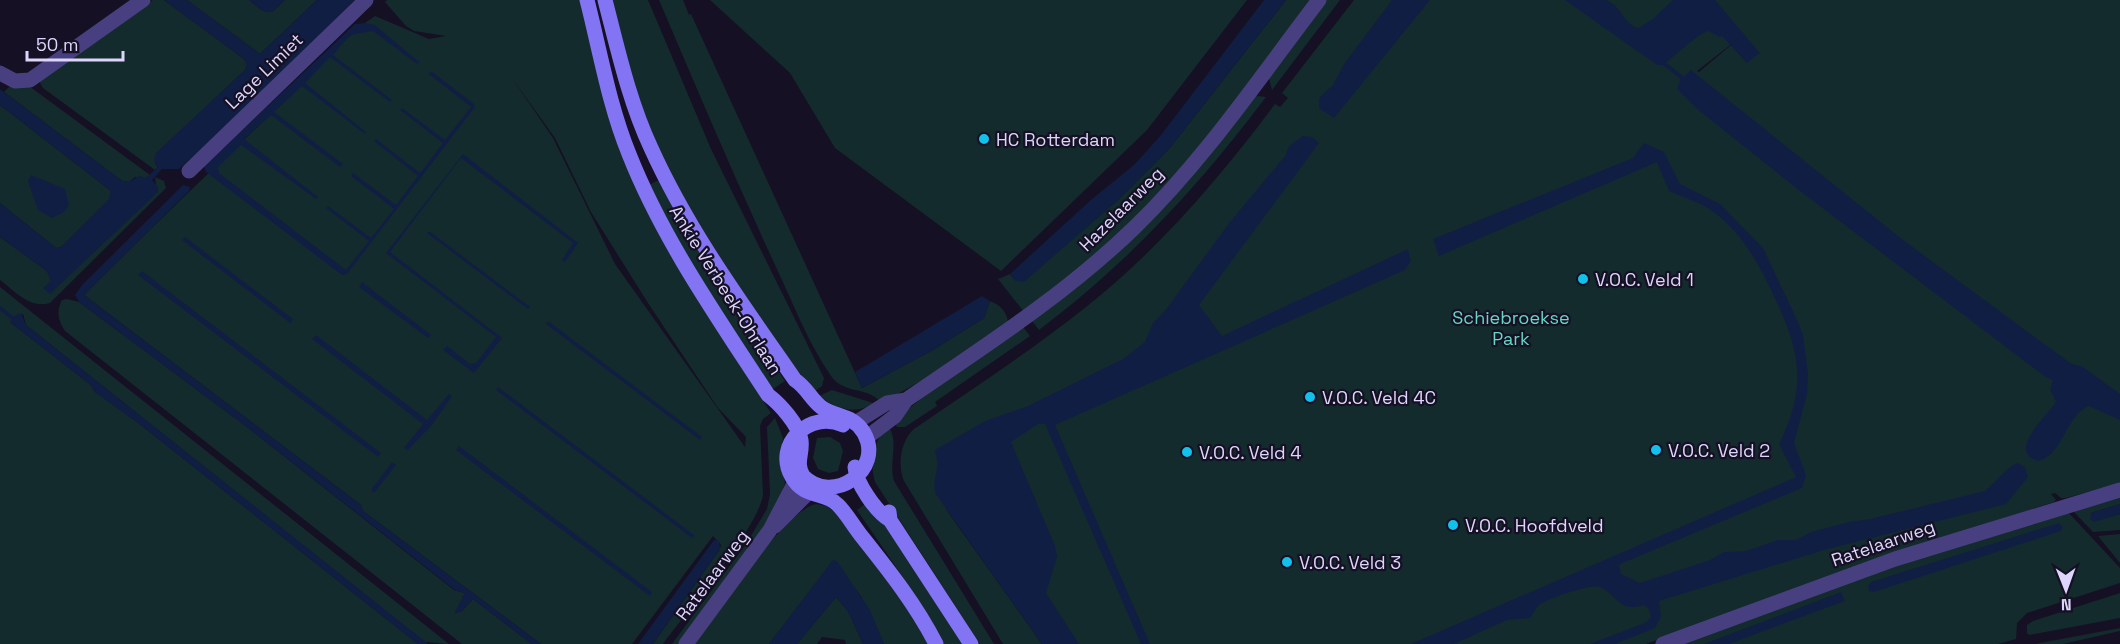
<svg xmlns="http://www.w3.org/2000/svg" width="2120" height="644" viewBox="0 0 2120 644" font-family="'Space Grotesk',sans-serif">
<rect width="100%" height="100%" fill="#151023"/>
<path fill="#142b2d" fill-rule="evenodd" d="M 153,0 L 164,0 L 244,59 L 247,65 L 245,70 L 160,150 L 155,163 L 158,167 L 155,170 L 43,88 L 39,81 Z
M 187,0 L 249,0 L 263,11 L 272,12 L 285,0 L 317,0 L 260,54 Z
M 387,0 L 580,0 L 599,75 L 700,304 L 771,413 L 763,419 L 760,426 L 763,495 C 758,528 686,613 663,644 L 653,644 L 720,549 L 721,545 L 713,536 L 632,644 L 541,644 L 363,511 L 361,505 L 84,295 C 154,225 226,156 299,88 C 325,64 345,35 375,16 L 429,39 L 446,36 L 414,31 L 406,26 L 385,2 ZM 512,78 L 555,138 L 591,212 L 648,303 L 718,408 L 746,437 L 745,447 L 615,264 L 553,138 Z
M 610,0 L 648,0 L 711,149 L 824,378 L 822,386 L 814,392 L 775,341 L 711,249 L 650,137 Z
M 659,0 L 683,0 L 689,15 L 691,14 L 862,388 L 933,350 L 984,318 L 990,301 C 1000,305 1008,312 1008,324 L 941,370 L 881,403 C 869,386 844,395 831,376 C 808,343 793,303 776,267 C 735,179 697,89 659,0 Z
M 710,0 L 1247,0 L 1147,130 L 1001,271 L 835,148 L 790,73 Z
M 1286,0 L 1313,0 L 1187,164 L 1118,237 L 1024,312 L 998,279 L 1010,274 L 1016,281 L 1024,281 L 1118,200 L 1169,149 Z
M 1326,0 L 1340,0 L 1272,90 L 1269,78 Z
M 1354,0 L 2120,0 L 2120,483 L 2066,498 L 2061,498 L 2055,493 L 2051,494 L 2056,500 L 2054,502 L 1862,564 L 1646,644 L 1054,644 L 945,508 L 1042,644 L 1003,644 L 904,481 C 897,465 901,440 914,429 C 972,389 1031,351 1086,307 C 1159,249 1219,179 1275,104 L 1280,107 L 1288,98 L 1282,93 ZM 1743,35 L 1747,63 L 1731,45 L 1699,72 L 1697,71 Z
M 12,84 L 29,86 L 150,175 L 146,178 L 135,177 L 129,182 L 122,181 L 4,92 Z
M 1258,96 L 1266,97 C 1198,187 1129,262 1039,330 L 1032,321 L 1254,97 Z
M 0,105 L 111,191 L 110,199 L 61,247 L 56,248 L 0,203 Z
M 155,177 L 164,181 L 166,188 L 50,303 C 30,309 16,292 0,280 L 0,237 L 47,271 L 51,281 L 157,192 Z
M 661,179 L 733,305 L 785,381 L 773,389 L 696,273 L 647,186 Z
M 0,287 L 449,644 L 425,642 L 26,325 L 23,314 L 10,322 L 91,385 L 95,392 L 137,422 L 418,644 L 0,644 Z
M 67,299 L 79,302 L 247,427 L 454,590 L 465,593 L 455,613 L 462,611 L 473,599 L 532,644 L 462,644 L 65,331 C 58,321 56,311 62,300 Z
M 1023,327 L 1030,336 L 935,402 L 937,406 L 905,427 L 897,427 L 894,421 L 940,383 Z
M 832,390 L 873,403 C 856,416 835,408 819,396 Z
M 775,418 L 783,438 L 781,457 L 785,483 L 781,496 L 751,548 L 679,644 L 672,644 L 746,544 L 767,509 L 770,494 L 767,427 Z
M 888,425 C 900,444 888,461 894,481 L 994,644 L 980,644 L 875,482 C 869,461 874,441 888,425 Z
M 830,437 L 840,443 L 843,451 L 838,471 L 829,473 L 818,469 L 813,458 L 817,438 Z
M 2120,496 L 2120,504 L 2091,513 L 2094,521 L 2120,514 L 2120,530 L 2093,532 L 2072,510 Z
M 869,501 L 964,644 L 943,644 L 909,586 L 857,510 Z
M 816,504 L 826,506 L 835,512 L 903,601 L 928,644 L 884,644 L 861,596 L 833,561 L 769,644 L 693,644 C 715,615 785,510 816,504 Z
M 2067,511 L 2120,568 L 2120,583 L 2027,613 L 2017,623 L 2016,639 L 1998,644 L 1680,644 L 1824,589 Z
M 2120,534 L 2120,563 L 2098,536 Z
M 2120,593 L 2120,618 L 2029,635 L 2027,633 L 2027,625 L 2033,621 Z
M 836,597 L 848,611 L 863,644 L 846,644 L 845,640 L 822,637 L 817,644 L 797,644 Z
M 2120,628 L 2120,631 L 2063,644 L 2035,644 Z"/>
<path fill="#101e43" d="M 164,0 L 187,0 L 260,54 L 317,0 L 355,0 L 221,132 L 179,169 L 162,169 L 152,180 L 158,187 L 158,192 L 50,294 L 43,288 L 51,281 L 47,271 L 0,237 L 0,203 L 56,248 L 61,247 L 109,199 L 111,191 L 0,105 L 0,89 L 122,181 L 128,182 L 139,176 L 146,178 L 158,167 L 154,160 L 156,153 L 245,70 L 247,65 L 244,59 Z
M 249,0 L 285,0 L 272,12 L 263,11 Z
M 1264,0 L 1286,0 L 1169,149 L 1118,200 L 1024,282 L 1016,281 L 1010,274 L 1092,199 L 1134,165 L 1161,135 Z
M 1392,0 L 1430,0 L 1334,118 L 1319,108 L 1319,98 L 1333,85 L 1344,64 Z
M 1565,0 C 1577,0 1593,0 1605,0 C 1621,4 1623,24 1638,28 L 1653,19 L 1673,0 L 1715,0 L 1760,53 L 1747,63 L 1722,36 L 1720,37 L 1708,31 C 1696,35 1675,56 1663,65 L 1657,65 Z
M 365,23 L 375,25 L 419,62 L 417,64 L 373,31 L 350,35 L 333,55 L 392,100 L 390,102 L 330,57 L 305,83 L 366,132 L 365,134 L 302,86 L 274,112 L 343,164 L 340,167 L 271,115 L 244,139 L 318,197 L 316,199 L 241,145 L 218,167 L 219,173 L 346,270 L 369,241 L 326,208 L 328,206 L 371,238 L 394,209 L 351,176 L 353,173 L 396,205 L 418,176 L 374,141 L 376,139 L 420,173 L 443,143 L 400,110 L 402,108 L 445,140 L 471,107 L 429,74 L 431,71 L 474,104 L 475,107 L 347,274 L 342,275 L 206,172 L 204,166 L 355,24 Z
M 1691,70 L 1903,240 L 2070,363 L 2083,367 L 2120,394 L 2120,420 L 2089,406 C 2065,416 2063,456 2038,461 C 2006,451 2047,416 2056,402 L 2050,389 L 2053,380 L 2047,378 L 1800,191 L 1697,109 L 1677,89 L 1680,80 Z
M 1303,136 L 1312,137 L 1319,143 L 1199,305 L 1222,336 L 1408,249 L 1411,261 L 1405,270 L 1055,425 L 1150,644 L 1141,644 L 1045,424 L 1038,424 L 1011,442 L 1055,546 L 1057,557 L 1046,593 L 1079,644 L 1042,644 L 935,493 C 932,475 941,473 935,450 L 985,421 L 1028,406 L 1123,359 L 1145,342 L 1153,323 L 1165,311 L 1230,222 L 1285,156 L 1289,146 Z
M 1644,143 L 1664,152 L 1680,184 L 1720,204 L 1763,248 L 1798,322 L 1803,335 L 1808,374 L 1807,394 L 1794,443 L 1806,475 L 1802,488 L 1625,562 L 1619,565 L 1621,574 L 1640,583 L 1710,560 L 1724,552 L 1746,551 L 1778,540 L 1796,540 L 1811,532 L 1849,522 L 1870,519 L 1985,491 L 2010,467 L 2017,463 L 2025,467 L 2028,477 L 2006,504 L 1824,550 L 1659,601 L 1661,617 L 1655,628 L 1615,644 L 1590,644 L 1647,622 L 1651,617 L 1649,609 L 1644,605 C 1619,613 1618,596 1600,587 C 1592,583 1543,600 1538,606 C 1535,610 1533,614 1530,618 L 1507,620 L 1454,644 L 1411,644 L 1796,477 L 1779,444 C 1810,381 1798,345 1769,286 C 1755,257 1738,229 1711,210 C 1699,202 1682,197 1669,191 L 1657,162 L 1439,256 L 1433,239 L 1633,158 Z
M 463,154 L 578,243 L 565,262 L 562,260 L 573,243 L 461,158 L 390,252 L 502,338 L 474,373 L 443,350 L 447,346 L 470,364 L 476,363 L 496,337 L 386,253 Z
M 31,175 L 65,189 L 69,205 L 64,212 L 52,218 L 38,210 L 28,181 Z
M 183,185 L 190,187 L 189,191 L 84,295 L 361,505 L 363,511 L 541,644 L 532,644 L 473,599 L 462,611 L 454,614 L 465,593 L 455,590 L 247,427 L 79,302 L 75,295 L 82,285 Z
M 429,231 L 530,307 L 528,309 L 427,233 Z
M 185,237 L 293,319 L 290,323 L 182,240 Z
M 142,271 L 381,453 L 378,457 L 138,275 Z
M 362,282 L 431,335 L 428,338 L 359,287 Z
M 982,296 L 990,301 L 984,318 L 933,350 L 862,388 L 855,372 Z
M 21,313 L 26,325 L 428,644 L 418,644 L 137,422 L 96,393 L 91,385 L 10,322 L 14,316 Z
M 548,321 L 702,437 L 700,440 L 546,324 Z
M 316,335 L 427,420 L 449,394 L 452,396 L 432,425 L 408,450 L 404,448 L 423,424 L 312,339 Z
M 498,387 L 694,535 L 692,538 L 496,390 Z
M 459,446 L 652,592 L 650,596 L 456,450 Z
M 392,462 L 396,465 L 374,493 L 371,490 Z
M 2120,504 L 2120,514 L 2094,522 L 2090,519 L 2091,513 Z
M 2059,523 L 2063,527 L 2061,531 L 1874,592 L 1869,591 L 1868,586 L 1871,582 Z
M 714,540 L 719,541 L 720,549 L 659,635 L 653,644 L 638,644 Z
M 833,560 L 837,561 L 870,610 L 884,644 L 863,644 L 848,611 L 836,597 L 797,644 L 769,644 Z
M 1841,592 L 1845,601 L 1729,644 L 1704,644 Z"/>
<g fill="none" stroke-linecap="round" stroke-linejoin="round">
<path stroke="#101e43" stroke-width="4" d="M 1662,62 L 1685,80
M 0,308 L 16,321"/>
<path stroke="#473f7f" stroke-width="15" d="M 0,73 L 15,81 L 30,80 L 143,0
M 189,171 L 366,0
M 855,423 L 887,403 L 906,400
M 866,438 L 895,416 L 906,400 C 985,346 1066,294 1135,227 C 1205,159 1260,77 1319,0"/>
<path stroke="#473f7f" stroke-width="15" d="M 775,526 L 808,493
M 686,644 L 770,530 L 795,482
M 1663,644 L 1895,559 L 2120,490"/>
<path stroke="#8374f4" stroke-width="15" d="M 587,0 C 600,51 609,105 629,154 C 663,240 718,318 768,395 C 780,404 799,425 801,440 C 803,454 795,462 803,476 C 832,506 885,470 864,433 C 853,414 836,418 821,407 C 811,399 806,387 795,380 C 743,305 689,232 651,148 C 629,101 618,50 605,0
M 843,425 C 810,410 773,444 792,477 C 804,499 825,491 838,505 C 847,514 854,527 863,538 C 890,572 916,605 936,644
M 855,467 C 856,483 876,512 890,520
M 889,512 L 890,520 L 971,644"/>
</g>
<g fill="#12c1eb" stroke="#151023" stroke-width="2">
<circle cx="984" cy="139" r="6"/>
<circle cx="1583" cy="279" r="6"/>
<circle cx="1310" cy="397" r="6"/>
<circle cx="1656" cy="450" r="6"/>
<circle cx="1187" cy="452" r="6"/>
<circle cx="1453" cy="525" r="6"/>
<circle cx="1287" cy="562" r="6"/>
</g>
<g text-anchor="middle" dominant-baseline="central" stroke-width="4.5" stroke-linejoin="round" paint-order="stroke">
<g font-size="18" fill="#ded5fc" stroke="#151023">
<text transform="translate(264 71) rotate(-44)">Lage Limiet</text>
<text transform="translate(1121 209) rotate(-45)">Hazelaarweg</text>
<text transform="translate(726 290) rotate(58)">Ankie Verbeek-Ohrlaan</text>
<text transform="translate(1883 543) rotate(-19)">Ratelaarweg</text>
<text transform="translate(712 575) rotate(-53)">Ratelaarweg</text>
</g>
<g font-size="18" fill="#ded5fc" stroke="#151023" text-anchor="start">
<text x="996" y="139">HC Rotterdam</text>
<text x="1595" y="279">V.O.C. Veld 1</text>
<text x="1322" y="397">V.O.C. Veld 4C</text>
<text x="1668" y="450">V.O.C. Veld 2</text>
<text x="1199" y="452">V.O.C. Veld 4</text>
<text x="1465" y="525">V.O.C. Hoofdveld</text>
<text x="1299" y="562">V.O.C. Veld 3</text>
</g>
<g font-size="18" fill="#67d7c5" stroke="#151023">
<text x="1511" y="317">Schiebroekse<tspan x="1511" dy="21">Park</tspan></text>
</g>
</g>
<g transform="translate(2066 590) rotate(179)" stroke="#151023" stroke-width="4.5" paint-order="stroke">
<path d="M0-4.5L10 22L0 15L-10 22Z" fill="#ded5fc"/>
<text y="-9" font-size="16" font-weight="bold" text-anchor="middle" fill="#ded5fc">N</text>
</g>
<path d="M27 51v9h96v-9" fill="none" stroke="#ded5fc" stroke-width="3"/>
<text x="36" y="51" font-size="18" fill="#ded5fc" stroke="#151023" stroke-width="4.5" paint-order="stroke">50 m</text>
</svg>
